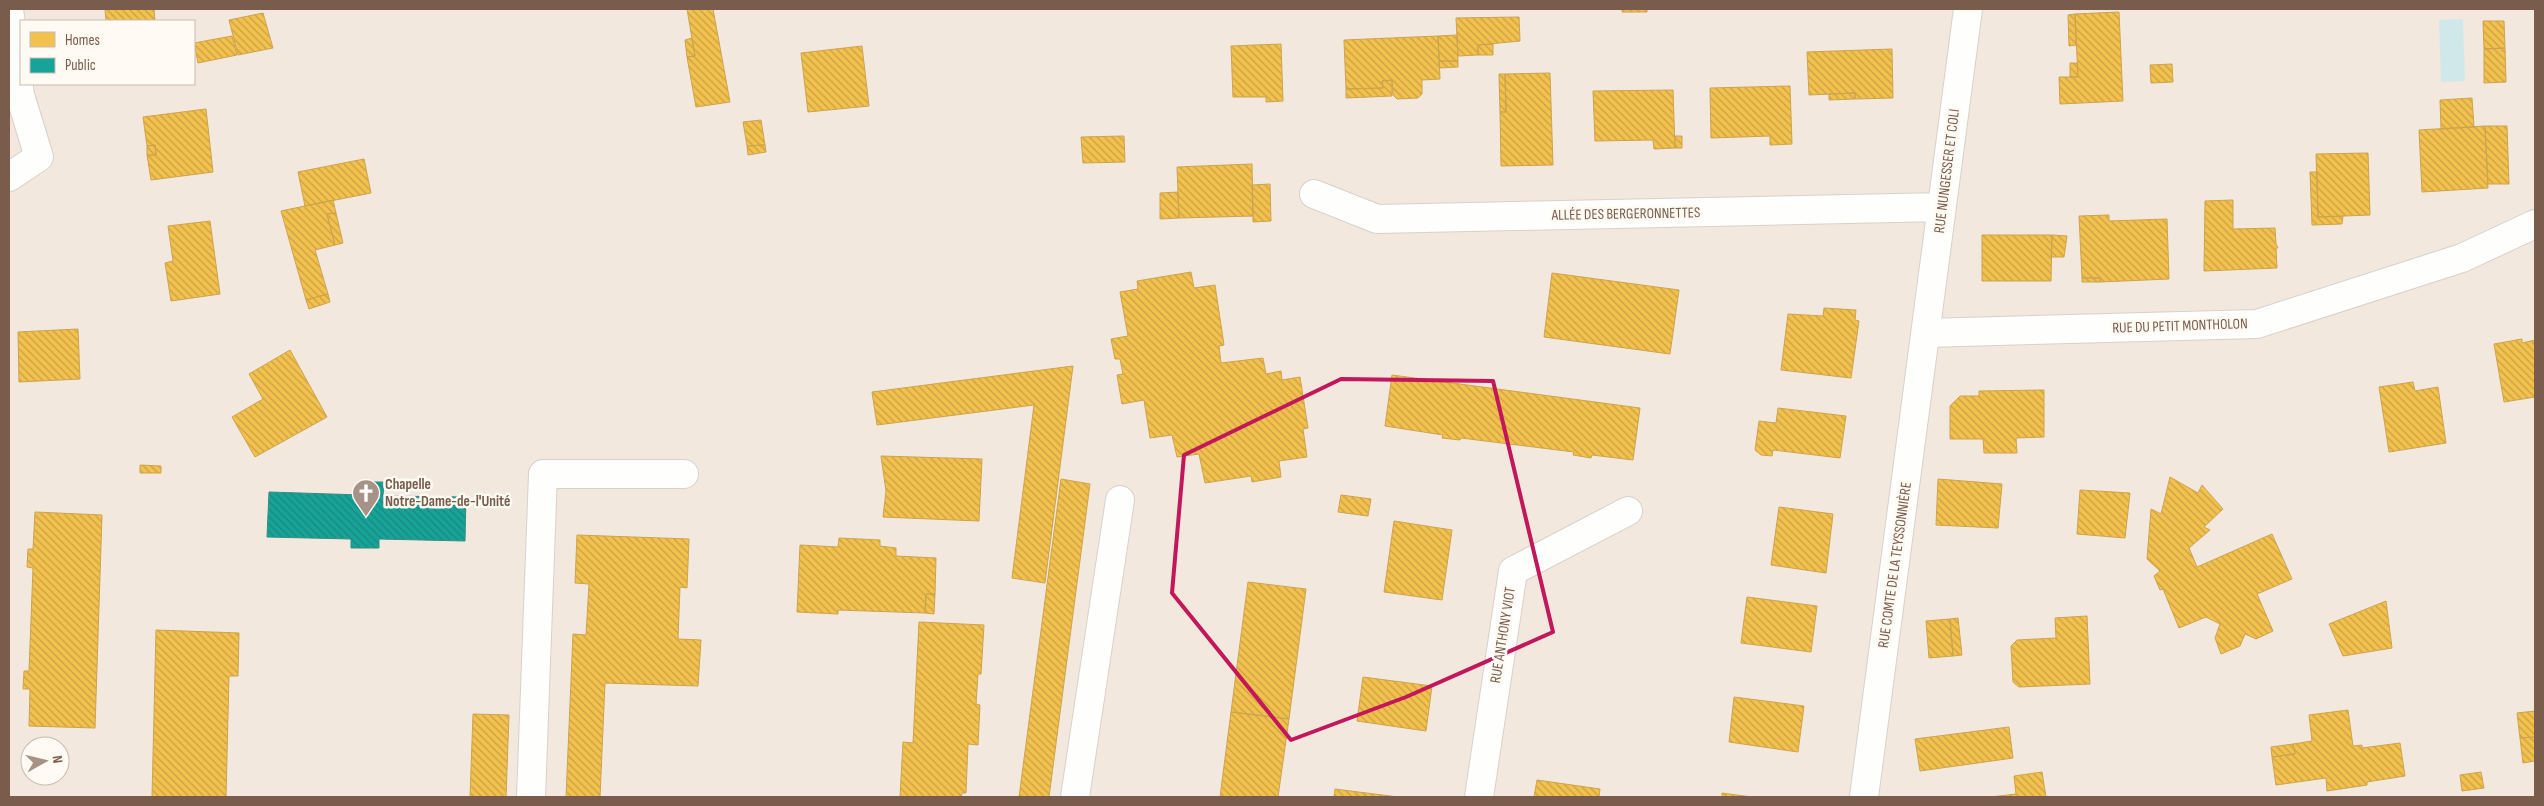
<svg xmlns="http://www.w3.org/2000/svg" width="2544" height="806" viewBox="0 0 2544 806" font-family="'Sofia Sans Condensed',sans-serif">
<defs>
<pattern id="homes-back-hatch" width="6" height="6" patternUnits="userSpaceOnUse" patternTransform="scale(1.25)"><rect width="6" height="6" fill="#f2c14e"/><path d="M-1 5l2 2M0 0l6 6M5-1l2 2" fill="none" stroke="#c9a043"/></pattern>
<pattern id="public-back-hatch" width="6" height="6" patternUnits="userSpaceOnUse" patternTransform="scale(1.25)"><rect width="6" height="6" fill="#17a398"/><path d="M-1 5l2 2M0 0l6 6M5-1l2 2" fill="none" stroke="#1a887e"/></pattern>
</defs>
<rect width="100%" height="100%" fill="#f9f5f0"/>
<path fill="#f2e8de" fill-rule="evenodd" d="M 9,9 L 2535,9 L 2535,797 L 9,797 ZM 21,21 L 194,21 L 194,84 L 21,84 ZM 30,746 L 60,746 L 60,776 L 30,776 Z"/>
<path fill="#d0e8ea" d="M 2463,19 L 2465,81 L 2441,82 L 2439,20 Z"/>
<path fill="url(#homes-back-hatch)" stroke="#cea34e" d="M 105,9 L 154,9 L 155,21 L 106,21 Z
M 687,9 L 713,9 L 730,102 L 696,107 L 687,57 L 695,56 Z
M 1622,9 L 1647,9 L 1647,12 L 1622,12 Z
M 2119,12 L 2123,101 L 2060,104 L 2059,77 L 2078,77 L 2075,14 Z
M 263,13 L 273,48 L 238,55 L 229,20 Z
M 2075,14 L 2076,45 L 2069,46 L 2068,15 Z
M 1519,17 L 1520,41 L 1478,45 L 1478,55 L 1458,56 L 1456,18 Z
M 2483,21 L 2504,21 L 2505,48 L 2484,49 Z
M 1457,35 L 1458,61 L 1439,61 L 1438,36 Z
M 232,36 L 237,55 L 198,63 L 194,43 Z
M 1438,36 L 1440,79 L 1422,80 L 1422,94 L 1418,98 L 1397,99 L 1393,95 L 1392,80 L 1382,81 L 1383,88 L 1346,89 L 1344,40 Z
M 692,38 L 695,56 L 687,57 L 685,40 Z
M 1281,44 L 1283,101 L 1266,102 L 1266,97 L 1233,97 L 1231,46 Z
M 1493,44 L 1493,55 L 1478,55 L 1478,45 Z
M 862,46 L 869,106 L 808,112 L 801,53 Z
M 2505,48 L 2506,82 L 2484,83 L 2484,49 Z
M 1892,49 L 1893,98 L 1855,99 L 1855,93 L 1809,95 L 1807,52 Z
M 1439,61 L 1458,61 L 1458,67 L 1439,68 Z
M 2070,63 L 2077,63 L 2078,77 L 2070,77 Z
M 2172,64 L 2173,82 L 2151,83 L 2150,65 Z
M 1550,73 L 1553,165 L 1501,166 L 1500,112 L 1506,112 L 1505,74 Z
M 1499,74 L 1505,74 L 1506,112 L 1500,112 Z
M 1392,80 L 1392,96 L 1346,98 L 1346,89 L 1383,88 L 1382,81 Z
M 1790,86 L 1792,144 L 1770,145 L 1770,136 L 1711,138 L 1710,88 Z
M 1673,90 L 1675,148 L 1654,149 L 1653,140 L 1595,141 L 1593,91 Z
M 1855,93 L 1855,99 L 1829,100 L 1829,94 Z
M 2472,98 L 2474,127 L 2441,129 L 2440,100 Z
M 206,109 L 213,172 L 151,180 L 147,155 L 156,155 L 155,145 L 147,146 L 143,117 Z
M 761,120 L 765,145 L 747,146 L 743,122 Z
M 2485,126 L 2488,188 L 2422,192 L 2419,130 Z
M 2485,126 L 2507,126 L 2509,184 L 2488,184 Z
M 1124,136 L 1125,162 L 1083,163 L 1081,137 Z
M 1675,136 L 1682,136 L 1682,148 L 1675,148 Z
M 155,145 L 156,155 L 147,155 L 147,146 Z
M 765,145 L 766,152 L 748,155 L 747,146 Z
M 2368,153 L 2370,215 L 2318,217 L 2316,154 Z
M 364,159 L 371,193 L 305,206 L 298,172 Z
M 1252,164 L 1253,216 L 1179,218 L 1177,167 Z
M 2310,172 L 2317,172 L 2318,217 L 2343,216 L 2342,224 L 2312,225 Z
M 1270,184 L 1271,221 L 1253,222 L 1252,185 Z
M 1178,192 L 1179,218 L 1160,219 L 1160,193 Z
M 333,200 L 336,213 L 327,214 L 335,245 L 315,250 L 328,294 L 306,300 L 281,211 Z
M 2233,200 L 2233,229 L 2275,228 L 2276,244 L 2278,248 L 2276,248 L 2277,268 L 2204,271 L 2205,201 Z
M 336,213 L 343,243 L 335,245 L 327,214 Z
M 2109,215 L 2109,221 L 2167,219 L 2169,279 L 2100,282 L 2100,278 L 2082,278 L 2079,216 Z
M 210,221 L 220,294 L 171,301 L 165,263 L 173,261 L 168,226 Z
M 1982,235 L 2052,235 L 2051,281 L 1982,281 Z
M 2052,235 L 2067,236 L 2064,257 L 2051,257 Z
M 1191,272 L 1194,288 L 1215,285 L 1224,345 L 1219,346 L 1221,363 L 1263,358 L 1266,374 L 1281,371 L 1282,380 L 1300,377 L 1308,428 L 1303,429 L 1307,457 L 1279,461 L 1281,477 L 1252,482 L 1251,476 L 1205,483 L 1199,454 L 1177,457 L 1172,435 L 1150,438 L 1144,400 L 1122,404 L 1117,375 L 1123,374 L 1120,359 L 1115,359 L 1111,339 L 1128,336 L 1120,292 L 1138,289 L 1137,281 Z
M 1552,273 L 1679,290 L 1670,354 L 1544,337 Z
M 2082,278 L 2100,278 L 2100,282 L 2082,282 Z
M 328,294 L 330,302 L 309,309 L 306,300 Z
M 1824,308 L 1856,310 L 1855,320 L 1859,321 L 1851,378 L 1781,370 L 1788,314 L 1823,316 Z
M 78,329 L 80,379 L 19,382 L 18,332 Z
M 2522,339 L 2522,343 L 2535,340 L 2535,397 L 2504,402 L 2494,344 Z
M 290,350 L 327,417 L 255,457 L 232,417 L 263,399 L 249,374 Z
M 1073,366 L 1045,583 L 1012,578 L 1034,405 L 877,425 L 872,392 Z
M 1392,375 L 1640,408 L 1633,460 L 1592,455 L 1591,458 L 1573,455 L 1574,452 L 1461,438 L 1460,440 L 1442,438 L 1443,435 L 1385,426 Z
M 2413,382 L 2415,391 L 2438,387 L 2446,443 L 2389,452 L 2379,387 Z
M 2044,390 L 2044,437 L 2016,438 L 2017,453 L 1984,453 L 1983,439 L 1950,439 L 1950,406 L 1960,396 L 1979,396 L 1979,391 Z
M 1778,408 L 1846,416 L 1840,458 L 1773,450 L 1772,456 L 1761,455 L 1755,450 L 1759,421 L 1776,423 Z
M 881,456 L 982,459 L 979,521 L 883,517 L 886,491 Z
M 140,465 L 161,466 L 161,473 L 140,473 Z
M 2170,477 L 2198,493 L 2202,485 L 2223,509 L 2204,527 L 2210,530 L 2189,548 L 2197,567 L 2272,534 L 2292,579 L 2257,594 L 2273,631 L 2256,639 L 2245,634 L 2240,646 L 2221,654 L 2215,638 L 2220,624 L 2206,617 L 2179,628 L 2163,589 L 2160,590 L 2154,576 L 2160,571 L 2147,559 L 2151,509 L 2161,514 Z
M 1061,479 L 1090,484 L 1049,797 L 1019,797 Z
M 1938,479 L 2002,484 L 1998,528 L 1936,525 Z
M 2080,490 L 2130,493 L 2125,538 L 2077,534 Z
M 1341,495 L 1371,499 L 1368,516 L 1338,512 Z
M 1779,507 L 1833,514 L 1826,573 L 1771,565 Z
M 35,512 L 102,515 L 95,728 L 29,726 L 30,689 L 23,689 L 24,671 L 29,671 L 33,568 L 27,567 L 28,549 L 33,549 Z
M 1394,521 L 1452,530 L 1442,600 L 1384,592 Z
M 577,535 L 689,539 L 687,588 L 680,587 L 678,639 L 701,640 L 698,686 L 605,683 L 600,797 L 566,797 L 573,634 L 586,635 L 589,584 L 575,583 Z
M 839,538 L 880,540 L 880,546 L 896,548 L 896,556 L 936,558 L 935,594 L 926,594 L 925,613 L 838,610 L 838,614 L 797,612 L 800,545 L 838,547 Z
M 1248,582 L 1306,589 L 1289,719 L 1231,712 Z
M 926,594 L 935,594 L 934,614 L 925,613 Z
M 1747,597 L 1817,606 L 1811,652 L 1741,643 Z
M 2386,601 L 2392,648 L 2343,656 L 2329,624 Z
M 2087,616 L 2090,684 L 2019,687 L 2013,682 L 2011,646 L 2017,640 L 2056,638 L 2055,618 Z
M 1958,618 L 1962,655 L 1953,656 L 1950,619 Z
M 1950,619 L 1953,656 L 1929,658 L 1926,621 Z
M 919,622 L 984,625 L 981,674 L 978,674 L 976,704 L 980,705 L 978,745 L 968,744 L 966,793 L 962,793 L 961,797 L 900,797 L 903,742 L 913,743 Z
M 156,630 L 239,633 L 238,676 L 229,676 L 226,797 L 152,797 Z
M 1363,677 L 1432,686 L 1426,731 L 1357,721 Z
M 1734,697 L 1804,706 L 1798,752 L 1729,742 Z
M 2348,710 L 2353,746 L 2362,745 L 2362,748 L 2400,743 L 2405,776 L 2367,782 L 2367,785 L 2327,791 L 2326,778 L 2276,785 L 2272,757 L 2295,754 L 2293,744 L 2312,741 L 2309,715 Z
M 2535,711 L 2535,737 L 2520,738 L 2517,713 Z
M 1231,712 L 1289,719 L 1278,797 L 1220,797 Z
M 473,714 L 509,715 L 506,797 L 470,797 Z
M 2009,727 L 2013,758 L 1920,771 L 1915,739 Z
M 2535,737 L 2535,761 L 2523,763 L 2520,738 Z
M 2293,744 L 2295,754 L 2272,757 L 2271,747 Z
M 2042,772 L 2046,797 L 1991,797 L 2016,794 L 2014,776 Z
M 2481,772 L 2484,788 L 2462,791 L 2460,775 Z
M 1537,780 L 1600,789 L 1599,797 L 1534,797 Z
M 1335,789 L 1398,797 L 1334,797 Z
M 1722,793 L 1752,797 L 1722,797 Z"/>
<path fill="url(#public-back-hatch)" stroke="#358e82" d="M 363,482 L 384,482 L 383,496 L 466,497 L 465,541 L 379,539 L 379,548 L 351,548 L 351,539 L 267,537 L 269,492 L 362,495 Z"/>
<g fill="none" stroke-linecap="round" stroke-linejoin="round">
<g stroke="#d7d1cb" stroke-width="30">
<path id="minor" d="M 9,9 L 20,95 L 39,157 L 9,177
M 1314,194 L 1377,219 L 1942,207
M 1926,333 L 2257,324 L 2462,258 L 2535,224
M 531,797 L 543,474 L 684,474
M 1075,797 L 1120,500
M 1479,797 L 1513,571 L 1628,511
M 1864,797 L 1968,9"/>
</g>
<use href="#minor" stroke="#fefefd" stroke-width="28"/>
</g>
<path fill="none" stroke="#c2185b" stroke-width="4" stroke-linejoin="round" d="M 1341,379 L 1493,381 L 1553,632 L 1406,697 L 1291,740 L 1172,593 L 1184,455 Z"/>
<defs>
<g id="church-pin" transform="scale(1.4375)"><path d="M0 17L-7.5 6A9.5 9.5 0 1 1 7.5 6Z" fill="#a69286" stroke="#fffaf3"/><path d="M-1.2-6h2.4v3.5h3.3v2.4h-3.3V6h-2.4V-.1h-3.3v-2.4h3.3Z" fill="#fff"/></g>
</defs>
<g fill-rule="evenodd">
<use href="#church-pin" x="366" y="493"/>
</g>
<g text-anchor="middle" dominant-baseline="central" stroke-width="5" stroke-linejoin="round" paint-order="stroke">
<g font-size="15" fill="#7a5c4d" stroke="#fffaf3">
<text transform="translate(1947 171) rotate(-83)">RUE NUNGESSER ET COLI</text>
<text transform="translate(1626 214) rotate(-1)">ALLÉE DES BERGERONNETTES</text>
<text transform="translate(2180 326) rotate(-2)">RUE DU PETIT MONTHOLON</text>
<text transform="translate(1895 565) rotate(-82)">RUE COMTE DE LA TEYSSONNIÈRE</text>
<text transform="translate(1503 635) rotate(-81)">RUE ANTHONY VIOT</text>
</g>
<g font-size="15" font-weight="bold" fill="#7a5c4d" stroke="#fffaf3" text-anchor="start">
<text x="385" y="484">Chapelle<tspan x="385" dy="17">Notre-Dame-de-l'Unité</tspan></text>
</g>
</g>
<rect width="2544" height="806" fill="none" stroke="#7a5c4d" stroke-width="20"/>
<rect x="20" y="20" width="175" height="65" fill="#fffaf3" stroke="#cabbb1"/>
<rect x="30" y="32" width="25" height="15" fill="#f2c14e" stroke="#cabbb1"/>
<text x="65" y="45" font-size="15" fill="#7a5c4d">Homes</text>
<rect x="30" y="58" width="25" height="15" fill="#17a398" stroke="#cabbb1"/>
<text x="65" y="70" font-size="15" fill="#7a5c4d">Public</text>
<g transform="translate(45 761) rotate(82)"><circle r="24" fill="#fffaf3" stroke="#cabbb1"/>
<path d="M0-4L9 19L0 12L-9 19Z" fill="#a69286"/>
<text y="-8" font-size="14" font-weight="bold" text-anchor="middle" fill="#7a5c4d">N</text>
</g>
</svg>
